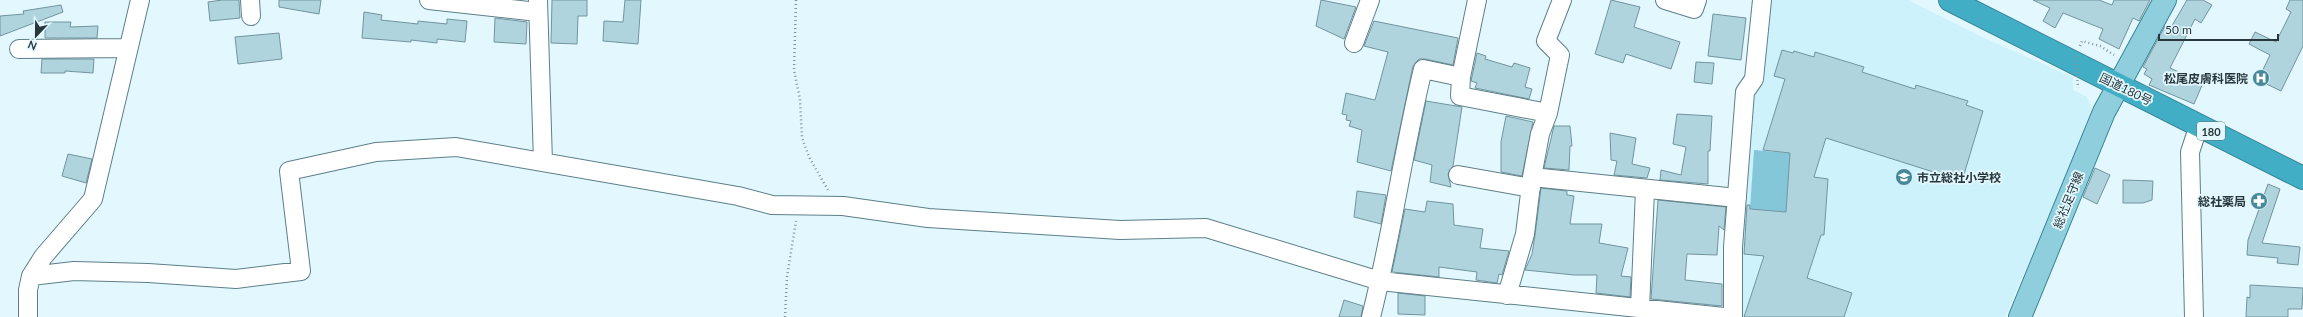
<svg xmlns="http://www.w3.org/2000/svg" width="2303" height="317" viewBox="0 0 2303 317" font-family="Lato,'Noto Sans JP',sans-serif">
<rect width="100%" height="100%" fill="#e2f8fe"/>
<path fill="#cdf2fc" d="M 1767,0 L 1908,0 L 1984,38 L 2073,77 L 2073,90 L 2087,97 L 2093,114 L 2005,317 L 1737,317 L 1751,94 Z"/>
<path fill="#83c7d9" d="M 1754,150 L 1790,153 L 1786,212 L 1750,209 Z"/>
<path fill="#afd4de" stroke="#72949e" d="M 222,0 L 239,0 L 240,18 L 210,21 L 208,2 Z
M 279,0 L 321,0 L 319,14 L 279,7 Z
M 552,0 L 587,0 L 587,16 L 578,16 L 577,44 L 551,43 Z
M 625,0 L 641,0 L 638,44 L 603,41 L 604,21 L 623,22 Z
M 1321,0 L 1356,7 L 1344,39 L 1316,26 Z
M 1611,0 L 1640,7 L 1634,27 L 1680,42 L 1671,69 L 1626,54 L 1623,63 L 1595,54 Z
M 2033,0 L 2099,0 L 2112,5 L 2114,0 L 2150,0 L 2139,21 L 2133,18 L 2119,49 L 2099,39 L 2103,29 L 2063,13 L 2055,28 L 2043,21 L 2050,8 Z
M 2187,0 L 2203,0 L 2212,5 L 2201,23 L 2195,19 L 2170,68 L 2203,83 L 2194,104 L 2149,85 L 2152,79 L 2144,74 L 2147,69 L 2143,67 L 2165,26 L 2170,29 Z
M 2290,0 L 2303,0 L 2303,46 L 2281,91 L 2258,80 L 2270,55 L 2249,44 L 2255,32 L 2276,42 L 2291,12 L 2286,9 Z
M 61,5 L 63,12 L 0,36 L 0,16 L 24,14 L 23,11 Z
M 364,12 L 382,15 L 381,20 L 418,24 L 418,21 L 447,24 L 447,19 L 467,21 L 465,42 L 437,39 L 437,43 L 411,40 L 411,42 L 362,38 Z
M 1713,14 L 1746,18 L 1741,60 L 1708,56 Z
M 495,18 L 527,22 L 526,44 L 494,42 Z
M 1374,21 L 1458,38 L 1453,65 L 1425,59 L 1419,59 L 1413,66 L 1391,171 L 1357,162 L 1362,130 L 1349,126 L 1351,121 L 1346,120 L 1347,115 L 1342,114 L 1346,93 L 1375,100 L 1388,52 L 1364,46 Z
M 45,22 L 71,22 L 70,27 L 98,26 L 97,38 L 45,38 Z
M 279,33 L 282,59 L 238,64 L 235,37 Z
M 1782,50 L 1793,53 L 1794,51 L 1814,57 L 1815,52 L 1864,67 L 1862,72 L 1915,89 L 1916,85 L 1968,101 L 1966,105 L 1983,111 L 1962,181 L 1826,138 L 1814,177 L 1828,179 L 1824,235 L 1821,235 L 1807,278 L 1852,293 L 1844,317 L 1744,317 L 1764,256 L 1744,254 L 1747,205 L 1750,205 L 1750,209 L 1786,212 L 1790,153 L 1763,150 L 1785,79 L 1774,76 Z
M 1477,53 L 1486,56 L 1485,59 L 1512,67 L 1514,63 L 1530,68 L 1525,87 L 1532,89 L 1529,99 L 1475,88 L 1477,83 L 1471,81 Z
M 42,59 L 94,59 L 93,73 L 65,71 L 65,73 L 41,73 Z
M 1696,62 L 1714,63 L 1712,84 L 1694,82 Z
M 1426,101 L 1462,107 L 1453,166 L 1448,174 L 1451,187 L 1430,182 L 1432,165 L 1414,160 Z
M 1677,114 L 1712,116 L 1710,151 L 1708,151 L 1708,184 L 1660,180 L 1661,170 L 1681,175 L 1686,147 L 1673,144 Z
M 1506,116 L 1533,122 L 1522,176 L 1501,172 L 1501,142 Z
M 1554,126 L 1570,126 L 1572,146 L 1570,146 L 1569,170 L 1544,168 Z
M 1610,133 L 1636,138 L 1632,164 L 1650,168 L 1647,178 L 1614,175 L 1617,161 L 1611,160 Z
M 68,154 L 92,159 L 86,183 L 62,176 Z
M 2095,168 L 2110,175 L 2097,204 L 2083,197 Z
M 2123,180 L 2153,181 L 2152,200 L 2143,203 L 2123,203 Z
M 2268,184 L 2280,189 L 2262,243 L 2300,247 L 2298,265 L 2277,263 L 2278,258 L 2247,255 L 2248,240 Z
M 1541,188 L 1567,191 L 1567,195 L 1574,196 L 1570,224 L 1602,224 L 1599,243 L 1628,248 L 1621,276 L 1631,277 L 1630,297 L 1596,293 L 1597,275 L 1574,275 L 1525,270 L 1532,254 L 1535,235 Z
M 1357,191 L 1386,195 L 1381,224 L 1354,217 Z
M 1658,200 L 1726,207 L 1724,230 L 1719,226 L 1717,255 L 1687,254 L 1685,280 L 1722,284 L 1722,306 L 1651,299 Z
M 1427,201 L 1453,204 L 1454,225 L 1483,229 L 1480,248 L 1509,251 L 1502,275 L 1499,274 L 1497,283 L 1476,280 L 1477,272 L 1439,267 L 1439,277 L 1392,272 L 1405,209 L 1425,212 Z
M 2250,285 L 2303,288 L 2302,309 L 2288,309 L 2288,317 L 2246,317 L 2247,297 L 2250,298 Z
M 1398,293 L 1425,296 L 1425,315 L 1398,314 Z
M 1344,300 L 1363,306 L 1361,317 L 1339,317 Z"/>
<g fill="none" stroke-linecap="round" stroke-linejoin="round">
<g stroke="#5d7f88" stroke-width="20">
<path id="minor" d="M 250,0 L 251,16
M 429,0 L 538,12
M 538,0 L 543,162
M 1665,0 L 1694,9 L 1697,0
M 1354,43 L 1370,0
M 19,49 L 128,48
M 1461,77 L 1460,96 L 1548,113
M 1458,175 L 1531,188
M 1532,177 L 1737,198
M 31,276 L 74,271 L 148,273 L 236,279 L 301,271 L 289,171 L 376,152 L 456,147 L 738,196 L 772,205 L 843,206 L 928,218 L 1120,230 L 1206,228 L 1380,281 L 1724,317
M 1507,295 L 1525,234 L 1532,177 L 1540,134 L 1548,113 L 1560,55 L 1546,41 L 1562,0
M 1640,309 L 1645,190
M 28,317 L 28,290 L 31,276 L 43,257 L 93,199 L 140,0
M 1371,317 C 1392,235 1403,151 1423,69 L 1461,77 L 1477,0
M 1733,317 L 1733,247 L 1745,92 L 1754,79 L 1762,0
M 2194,317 L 2190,152 L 2199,125"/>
</g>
<g stroke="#398495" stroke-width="24">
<path id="major" d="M 2020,317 L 2104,112 L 2165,0"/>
</g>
<g stroke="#398495" stroke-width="24">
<path id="highway" d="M 1950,0 L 2303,178"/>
</g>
<path stroke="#83969b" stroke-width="2.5" stroke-dasharray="1 3" stroke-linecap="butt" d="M 796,0 L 794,70 L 800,99 L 802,138 L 809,157 L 828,190
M 2080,46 L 2082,41 L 2100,46 L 2114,55
M 785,317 L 787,277 L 796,221"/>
<use href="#minor" stroke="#fff" stroke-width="18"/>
<use href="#major" stroke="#8ecedd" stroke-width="22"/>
<use href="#highway" stroke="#42aec6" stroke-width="22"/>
<path stroke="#83969b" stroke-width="2.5" stroke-dasharray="1 3" stroke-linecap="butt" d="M 2076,56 L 2078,88"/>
</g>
<defs>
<g id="hospital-disc" transform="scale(0.9)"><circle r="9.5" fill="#47899a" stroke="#e2f8fe"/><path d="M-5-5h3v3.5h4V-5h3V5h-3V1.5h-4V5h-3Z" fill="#fff"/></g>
<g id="school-disc" transform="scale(0.9)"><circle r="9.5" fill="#47899a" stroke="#e2f8fe"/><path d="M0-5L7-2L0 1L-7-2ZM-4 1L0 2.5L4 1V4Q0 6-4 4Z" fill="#fff"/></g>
<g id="pharmacy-disc" transform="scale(0.9)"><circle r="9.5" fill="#47899a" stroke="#e2f8fe"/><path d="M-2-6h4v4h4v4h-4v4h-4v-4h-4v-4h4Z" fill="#fff"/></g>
</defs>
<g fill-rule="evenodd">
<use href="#hospital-disc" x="2261" y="78"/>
<use href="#school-disc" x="1904" y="177"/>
<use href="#pharmacy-disc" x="2259" y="201"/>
</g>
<g text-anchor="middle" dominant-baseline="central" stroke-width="3.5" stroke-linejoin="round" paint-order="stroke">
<rect fill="#e2f8fe" stroke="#607176" stroke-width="1" x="2197" y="122" width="28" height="18" rx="3"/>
<g font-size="11" font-weight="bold" fill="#28373b">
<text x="2211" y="131">180</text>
</g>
<g font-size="12" font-weight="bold" fill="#28373b" stroke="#e2f8fe" text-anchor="end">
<text x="2248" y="78">松尾皮膚科医院</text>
<text x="1917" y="177" text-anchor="start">市立総社小学校</text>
<text x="2246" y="201">総社薬局</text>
</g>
<g font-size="12" fill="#28373b" stroke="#e2f8fe">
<text transform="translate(2126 89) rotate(26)">国道180号</text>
<text transform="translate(2068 200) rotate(-68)">総社足守線</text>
</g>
</g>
<g transform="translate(36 36) rotate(202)" stroke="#e2f8fe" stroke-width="3" paint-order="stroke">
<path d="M0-3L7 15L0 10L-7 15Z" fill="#28373b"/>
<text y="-6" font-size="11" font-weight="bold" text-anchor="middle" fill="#28373b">N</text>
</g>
<path d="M2159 34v6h119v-6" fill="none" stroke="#28373b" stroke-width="2"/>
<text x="2165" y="34" font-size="12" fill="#28373b" stroke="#e2f8fe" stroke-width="3" paint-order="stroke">50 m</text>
</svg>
